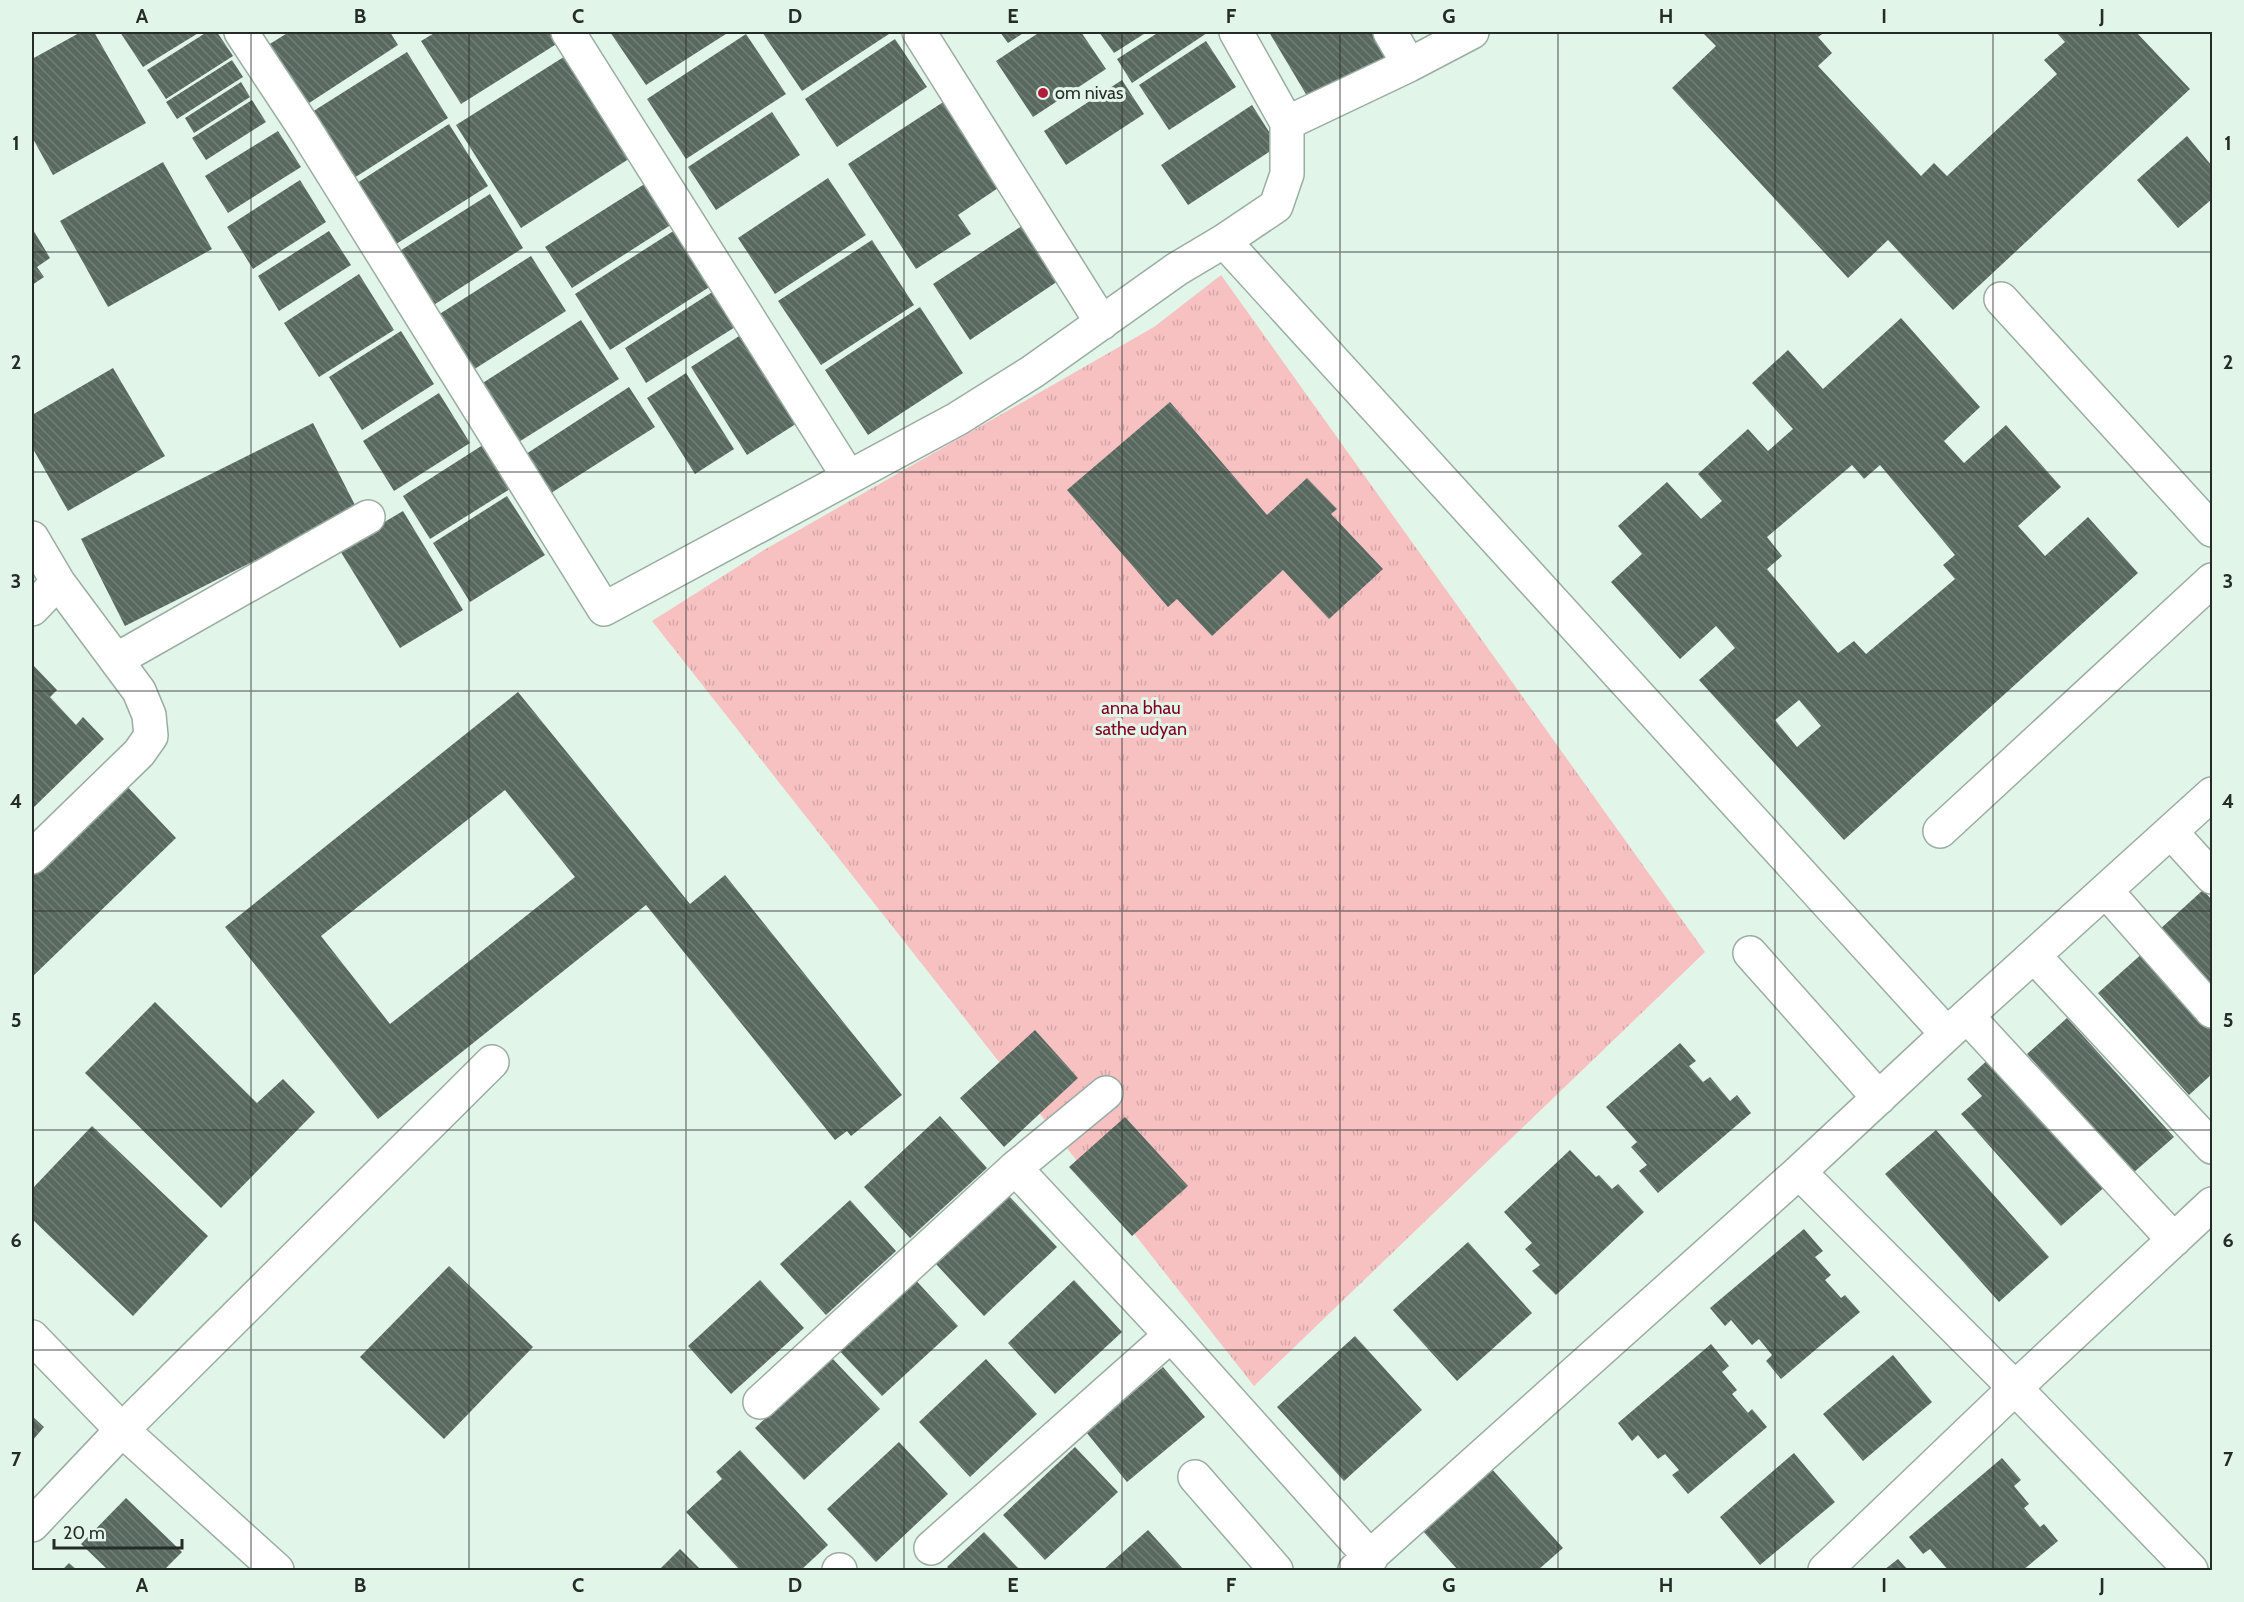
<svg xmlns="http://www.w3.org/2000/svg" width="2244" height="1602" viewBox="0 0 2244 1602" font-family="Cabin,sans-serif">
<defs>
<pattern id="park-tufts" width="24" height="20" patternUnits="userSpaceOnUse" patternTransform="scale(1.5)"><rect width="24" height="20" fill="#f7c1c2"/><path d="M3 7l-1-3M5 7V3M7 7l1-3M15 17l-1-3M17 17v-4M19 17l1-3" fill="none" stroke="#d4a6a7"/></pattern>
<pattern id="building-back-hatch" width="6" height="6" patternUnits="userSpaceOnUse" patternTransform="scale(1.5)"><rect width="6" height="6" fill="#59695f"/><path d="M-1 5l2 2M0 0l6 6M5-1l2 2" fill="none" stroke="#727f77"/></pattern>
</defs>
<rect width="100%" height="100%" fill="#e2f5e9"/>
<path fill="url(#park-tufts)" d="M 1221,275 L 1705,952 L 1254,1386 L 652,621 L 764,550 L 1154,327 Z"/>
<path fill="url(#building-back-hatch)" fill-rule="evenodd" d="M 81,32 L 94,32 L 146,123 L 53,175 L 32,137 L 32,59 Z
M 120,32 L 200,32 L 143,67 Z
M 207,32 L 217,32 L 233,56 L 166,99 L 147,70 Z
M 289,32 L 390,32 L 398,45 L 303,107 L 265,47 Z
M 436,32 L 561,32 L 566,38 L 461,104 L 421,41 Z
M 610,32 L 729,32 L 646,85 Z
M 762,32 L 892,32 L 802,91 Z
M 1000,32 L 1025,32 L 1008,43 Z
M 1040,32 L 1081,32 L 1106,69 L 1033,117 L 996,61 Z
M 1099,32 L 1147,32 L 1114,53 Z
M 1159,32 L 1207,33 L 1132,83 L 1117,59 Z
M 1269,32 L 1379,32 L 1395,58 L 1313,106 Z
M 1702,32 L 1825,32 L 1818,37 L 1832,53 L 1818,66 L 1921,176 L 1934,163 L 1947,176 L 2057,74 L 2044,60 L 2065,42 L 2056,32 L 2136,32 L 2190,89 L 1953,310 L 1888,240 L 1848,278 L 1672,88 L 1716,46 Z
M 746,34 L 786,94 L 686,159 L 647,99 Z
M 895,39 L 927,87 L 837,147 L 805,99 Z
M 1206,41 L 1236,87 L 1169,130 L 1139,85 Z
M 407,52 L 448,118 L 354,178 L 312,112 Z
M 570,53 L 635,155 L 521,228 L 456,125 Z
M 232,60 L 243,77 L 177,119 L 166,102 Z
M 1122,80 L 1144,114 L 1066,165 L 1044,131 Z
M 241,82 L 250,97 L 194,133 L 185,118 Z
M 951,97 L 1007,182 L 958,215 L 971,234 L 916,269 L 848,164 Z
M 252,100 L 266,122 L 206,160 L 192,138 Z
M 1252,105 L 1278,146 L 1188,205 L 1161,165 Z
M 772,112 L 800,155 L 716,210 L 688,167 Z
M 449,124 L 488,186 L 393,246 L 354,185 Z
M 278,131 L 301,167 L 228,213 L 205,176 Z
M 2187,136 L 2212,166 L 2212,199 L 2178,228 L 2137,180 Z
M 163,162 L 212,249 L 108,307 L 60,221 Z
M 654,178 L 680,219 L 572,288 L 545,247 Z
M 828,178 L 866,235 L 775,294 L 738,238 Z
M 300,180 L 326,222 L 253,269 L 227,227 Z
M 490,194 L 523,248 L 429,308 L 395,254 Z
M 1028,222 L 1064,277 L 970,340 L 933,284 Z
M 32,228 L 50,258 L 37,267 L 44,277 L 32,285 Z
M 675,230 L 711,286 L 610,350 L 575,294 Z
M 329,231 L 351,265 L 279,311 L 258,276 Z
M 872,240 L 914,305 L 821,365 L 778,301 Z
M 531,256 L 566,311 L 473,370 L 438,315 Z
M 359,274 L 394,330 L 319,377 L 284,323 Z
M 717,289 L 740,324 L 646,383 L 625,348 Z
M 920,307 L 963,373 L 868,435 L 825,370 Z
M 1901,318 L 1980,407 L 1944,441 L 1964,463 L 2006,425 L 2061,487 L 2018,526 L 2045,556 L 2088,517 L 2138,573 L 1844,840 L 1699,680 L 1735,648 L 1716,626 L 1680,659 L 1611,582 L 1642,554 L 1618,526 L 1667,482 L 1701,519 L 1722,501 L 1698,474 L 1748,429 L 1768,451 L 1793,429 L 1752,383 L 1788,350 L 1823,389 ZM 1852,465 L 1864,479 L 1880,465 L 1955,555 L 1943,565 L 1955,579 L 1866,654 L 1854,641 L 1838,653 L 1767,569 L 1782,556 L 1767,537 ZM 1799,700 L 1821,726 L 1797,747 L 1775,720 Z
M 581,320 L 619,379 L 514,445 L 478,386 Z
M 401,331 L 434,384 L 362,430 L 329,377 Z
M 747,331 L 802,420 L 747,455 L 691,367 Z
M 113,368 L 165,456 L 68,511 L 32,447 L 32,415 Z
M 686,373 L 734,449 L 695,474 L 647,398 Z
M 629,387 L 655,427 L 548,495 L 523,456 Z
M 439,393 L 470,443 L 394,491 L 363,441 Z
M 1170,402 L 1267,515 L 1307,478 L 1337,509 L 1331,514 L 1383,569 L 1329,619 L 1283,570 L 1212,636 L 1177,599 L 1168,607 L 1067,490 Z
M 313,423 L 357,509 L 125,626 L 81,539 Z
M 486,443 L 513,487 L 430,539 L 403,496 Z
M 507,496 L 545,555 L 470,602 L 433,543 Z
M 403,511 L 463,610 L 400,648 L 339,549 Z
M 32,664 L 57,690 L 50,697 L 76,725 L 83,717 L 104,739 L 32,809 Z
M 518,692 L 690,904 L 725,875 L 902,1095 L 851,1136 L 847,1131 L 835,1140 L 646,905 L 378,1119 L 225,927 ZM 505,790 L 575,877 L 390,1024 L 321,936 Z
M 122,781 L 176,838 L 32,977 L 32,867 Z
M 2203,890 L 2212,900 L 2212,990 L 2159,930 Z
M 2144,952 L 2212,1028 L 2212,1074 L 2189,1095 L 2098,993 Z
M 155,1002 L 257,1103 L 283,1079 L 315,1112 L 221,1208 L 85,1073 Z
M 2067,1018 L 2174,1137 L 2133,1173 L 2027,1054 Z
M 1035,1030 L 1078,1078 L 1004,1147 L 960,1098 Z
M 1680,1043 L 1696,1061 L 1689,1066 L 1703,1082 L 1710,1077 L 1730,1101 L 1737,1095 L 1751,1113 L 1658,1193 L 1639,1171 L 1647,1165 L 1631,1147 L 1637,1142 L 1606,1107 Z
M 1993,1055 L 2108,1184 L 2061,1226 L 1961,1114 L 1982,1096 L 1967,1079 Z
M 940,1116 L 987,1168 L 910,1238 L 864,1187 Z
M 1125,1117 L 1188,1186 L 1132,1236 L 1069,1167 Z
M 92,1126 L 208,1236 L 133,1316 L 32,1219 L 32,1189 Z
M 1936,1130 L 2049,1257 L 1999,1302 L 1885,1174 Z
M 1570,1150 L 1596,1177 L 1599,1175 L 1612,1189 L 1618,1184 L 1644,1212 L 1556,1295 L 1532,1271 L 1540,1265 L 1525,1249 L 1532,1243 L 1504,1212 Z
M 1008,1195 L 1057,1247 L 984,1316 L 936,1264 Z
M 850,1200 L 896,1251 L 826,1315 L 780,1264 Z
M 1804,1229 L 1823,1251 L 1815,1257 L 1831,1275 L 1825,1280 L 1841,1298 L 1845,1295 L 1860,1312 L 1781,1379 L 1766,1361 L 1772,1355 L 1759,1339 L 1752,1345 L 1731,1320 L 1725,1326 L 1710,1308 Z
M 1468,1242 L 1532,1313 L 1457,1381 L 1393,1310 Z
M 449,1266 L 533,1347 L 444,1439 L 360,1357 Z
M 910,1274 L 958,1326 L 882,1396 L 834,1345 Z
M 760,1280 L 804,1328 L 731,1394 L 688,1346 Z
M 1074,1280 L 1122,1332 L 1055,1394 L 1008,1343 Z
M 1355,1336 L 1422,1410 L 1344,1481 L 1277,1407 Z
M 1711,1344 L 1729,1366 L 1722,1372 L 1737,1390 L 1732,1394 L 1748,1413 L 1752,1409 L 1767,1427 L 1688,1494 L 1672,1475 L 1679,1470 L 1665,1454 L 1658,1459 L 1638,1435 L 1632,1441 L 1618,1423 Z
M 1893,1355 L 1932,1402 L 1863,1461 L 1823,1414 Z
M 831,1357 L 880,1409 L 804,1480 L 755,1428 Z
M 986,1359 L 1037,1414 L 970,1477 L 919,1422 Z
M 1163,1367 L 1205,1417 L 1127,1482 L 1086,1432 Z
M 32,1416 L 44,1427 L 32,1441 Z
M 899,1442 L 948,1494 L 876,1562 L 827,1509 Z
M 1075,1447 L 1118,1492 L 1045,1560 L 1003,1515 Z
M 740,1450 L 828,1545 L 801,1570 L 740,1570 L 686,1512 L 722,1479 L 716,1472 Z
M 1794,1453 L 1835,1502 L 1760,1565 L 1720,1517 Z
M 2002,1458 L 2021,1480 L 2014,1486 L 2029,1504 L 2024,1508 L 2040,1527 L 2044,1524 L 2058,1541 L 2023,1570 L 1959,1570 L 1957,1568 L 1954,1570 L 1948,1570 L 1930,1549 L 1923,1554 L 1909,1537 Z
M 1490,1467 L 1563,1548 L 1538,1570 L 1458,1570 L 1421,1529 Z
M 126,1498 L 182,1552 L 164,1570 L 108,1570 L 81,1544 Z
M 1148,1530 L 1184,1570 L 1103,1570 Z
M 984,1532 L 1020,1570 L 950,1570 L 947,1567 Z
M 680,1549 L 701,1570 L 659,1570 Z
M 1898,1559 L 1908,1570 L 1884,1570 Z
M 69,1563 L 77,1570 L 62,1570 Z"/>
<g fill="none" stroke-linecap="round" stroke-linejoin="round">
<g stroke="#9bada2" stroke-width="36">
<path id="minor" d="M 241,32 L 305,129 L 604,609 L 957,419 L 1032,372 L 1177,269 L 1224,241 L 1276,206 L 1287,174 L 1287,123 L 1236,32
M 568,32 L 848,476
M 919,32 L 1102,323
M 1390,32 L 1409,65
M 1287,123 L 1409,65 L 1472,32
M 1224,241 L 1947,1034
M 2001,299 L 2212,530
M 32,538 L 58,582 L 32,609
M 116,660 L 368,517
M 1940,831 L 2212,580
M 2171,832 L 2212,877
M 32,857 L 139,753 L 151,736 L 149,715 L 139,691 L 58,582
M 2106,891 L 2212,1011
M 1750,953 L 1879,1098
M 2034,956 L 2212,1147
M 1967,1016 L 2174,1240
M 1015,1168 L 1171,1335 L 1371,1558
M 1799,1172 L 2015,1388 L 2191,1570
M 32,1337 L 122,1430 L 277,1570
M 760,1402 L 1015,1168 L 1106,1093
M 1195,1477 L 1276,1570
M 32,1525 L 122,1430 L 492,1062
M 931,1548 L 1171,1335
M 839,1570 L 840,1570
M 1355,1570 L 1799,1172 L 1947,1034 L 2212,794
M 1825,1570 L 2015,1388 L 2212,1204"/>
</g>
<use href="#minor" stroke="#fff" stroke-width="33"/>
</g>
<path fill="none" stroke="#252c28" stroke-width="1.5" stroke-opacity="0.55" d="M 251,32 L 251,1570M 469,32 L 469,1570M 686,32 L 686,1570M 904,32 L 904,1570M 1122,32 L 1122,1570M 1340,32 L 1340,1570M 1558,32 L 1558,1570M 1775,32 L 1775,1570M 1993,32 L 1993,1570M 32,252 L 2212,252M 32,472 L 2212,472M 32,691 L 2212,691M 32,911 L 2212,911M 32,1130 L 2212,1130M 32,1350 L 2212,1350"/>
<circle fill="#b01c39" stroke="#e2f5e9" stroke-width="2" cx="1043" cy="93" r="6"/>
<g text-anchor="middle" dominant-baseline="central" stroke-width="6" stroke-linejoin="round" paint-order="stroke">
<g font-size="18" fill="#252c28" stroke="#e2f5e9" text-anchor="start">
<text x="1055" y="93">om nivas</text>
</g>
<g font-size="18" fill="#820023" stroke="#e2f5e9">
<text x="1141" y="708">anna bhau<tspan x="1141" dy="21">sathe udyan</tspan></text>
</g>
</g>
<rect width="2244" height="1602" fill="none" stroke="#e2f5e9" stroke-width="66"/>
<path d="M54 1539v9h128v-9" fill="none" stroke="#252c28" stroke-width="3"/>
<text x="63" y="1539" font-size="18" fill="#252c28" stroke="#e2f5e9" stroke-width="4.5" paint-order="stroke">20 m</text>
<rect x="33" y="33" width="2178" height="1536" fill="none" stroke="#252c28" stroke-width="2"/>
<g font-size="20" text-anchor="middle" font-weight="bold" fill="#252c28">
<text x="142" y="23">A</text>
<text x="360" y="23">B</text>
<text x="578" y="23">C</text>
<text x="795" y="23">D</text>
<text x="1013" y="23">E</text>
<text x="1231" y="23">F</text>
<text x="1449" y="23">G</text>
<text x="1666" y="23">H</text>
<text x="1884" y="23">I</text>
<text x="2102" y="23">J</text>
<text x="16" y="150">1</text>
<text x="2228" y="150">1</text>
<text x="16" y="369">2</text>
<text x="2228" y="369">2</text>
<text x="16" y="588">3</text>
<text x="2228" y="588">3</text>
<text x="16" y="808">4</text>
<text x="2228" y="808">4</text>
<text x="16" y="1027">5</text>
<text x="2228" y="1027">5</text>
<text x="16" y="1247">6</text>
<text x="2228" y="1247">6</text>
<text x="16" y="1466">7</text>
<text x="2228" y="1466">7</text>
<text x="142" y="1592">A</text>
<text x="360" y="1592">B</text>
<text x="578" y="1592">C</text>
<text x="795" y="1592">D</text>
<text x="1013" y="1592">E</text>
<text x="1231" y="1592">F</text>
<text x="1449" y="1592">G</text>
<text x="1666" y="1592">H</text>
<text x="1884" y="1592">I</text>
<text x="2102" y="1592">J</text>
</g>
</svg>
